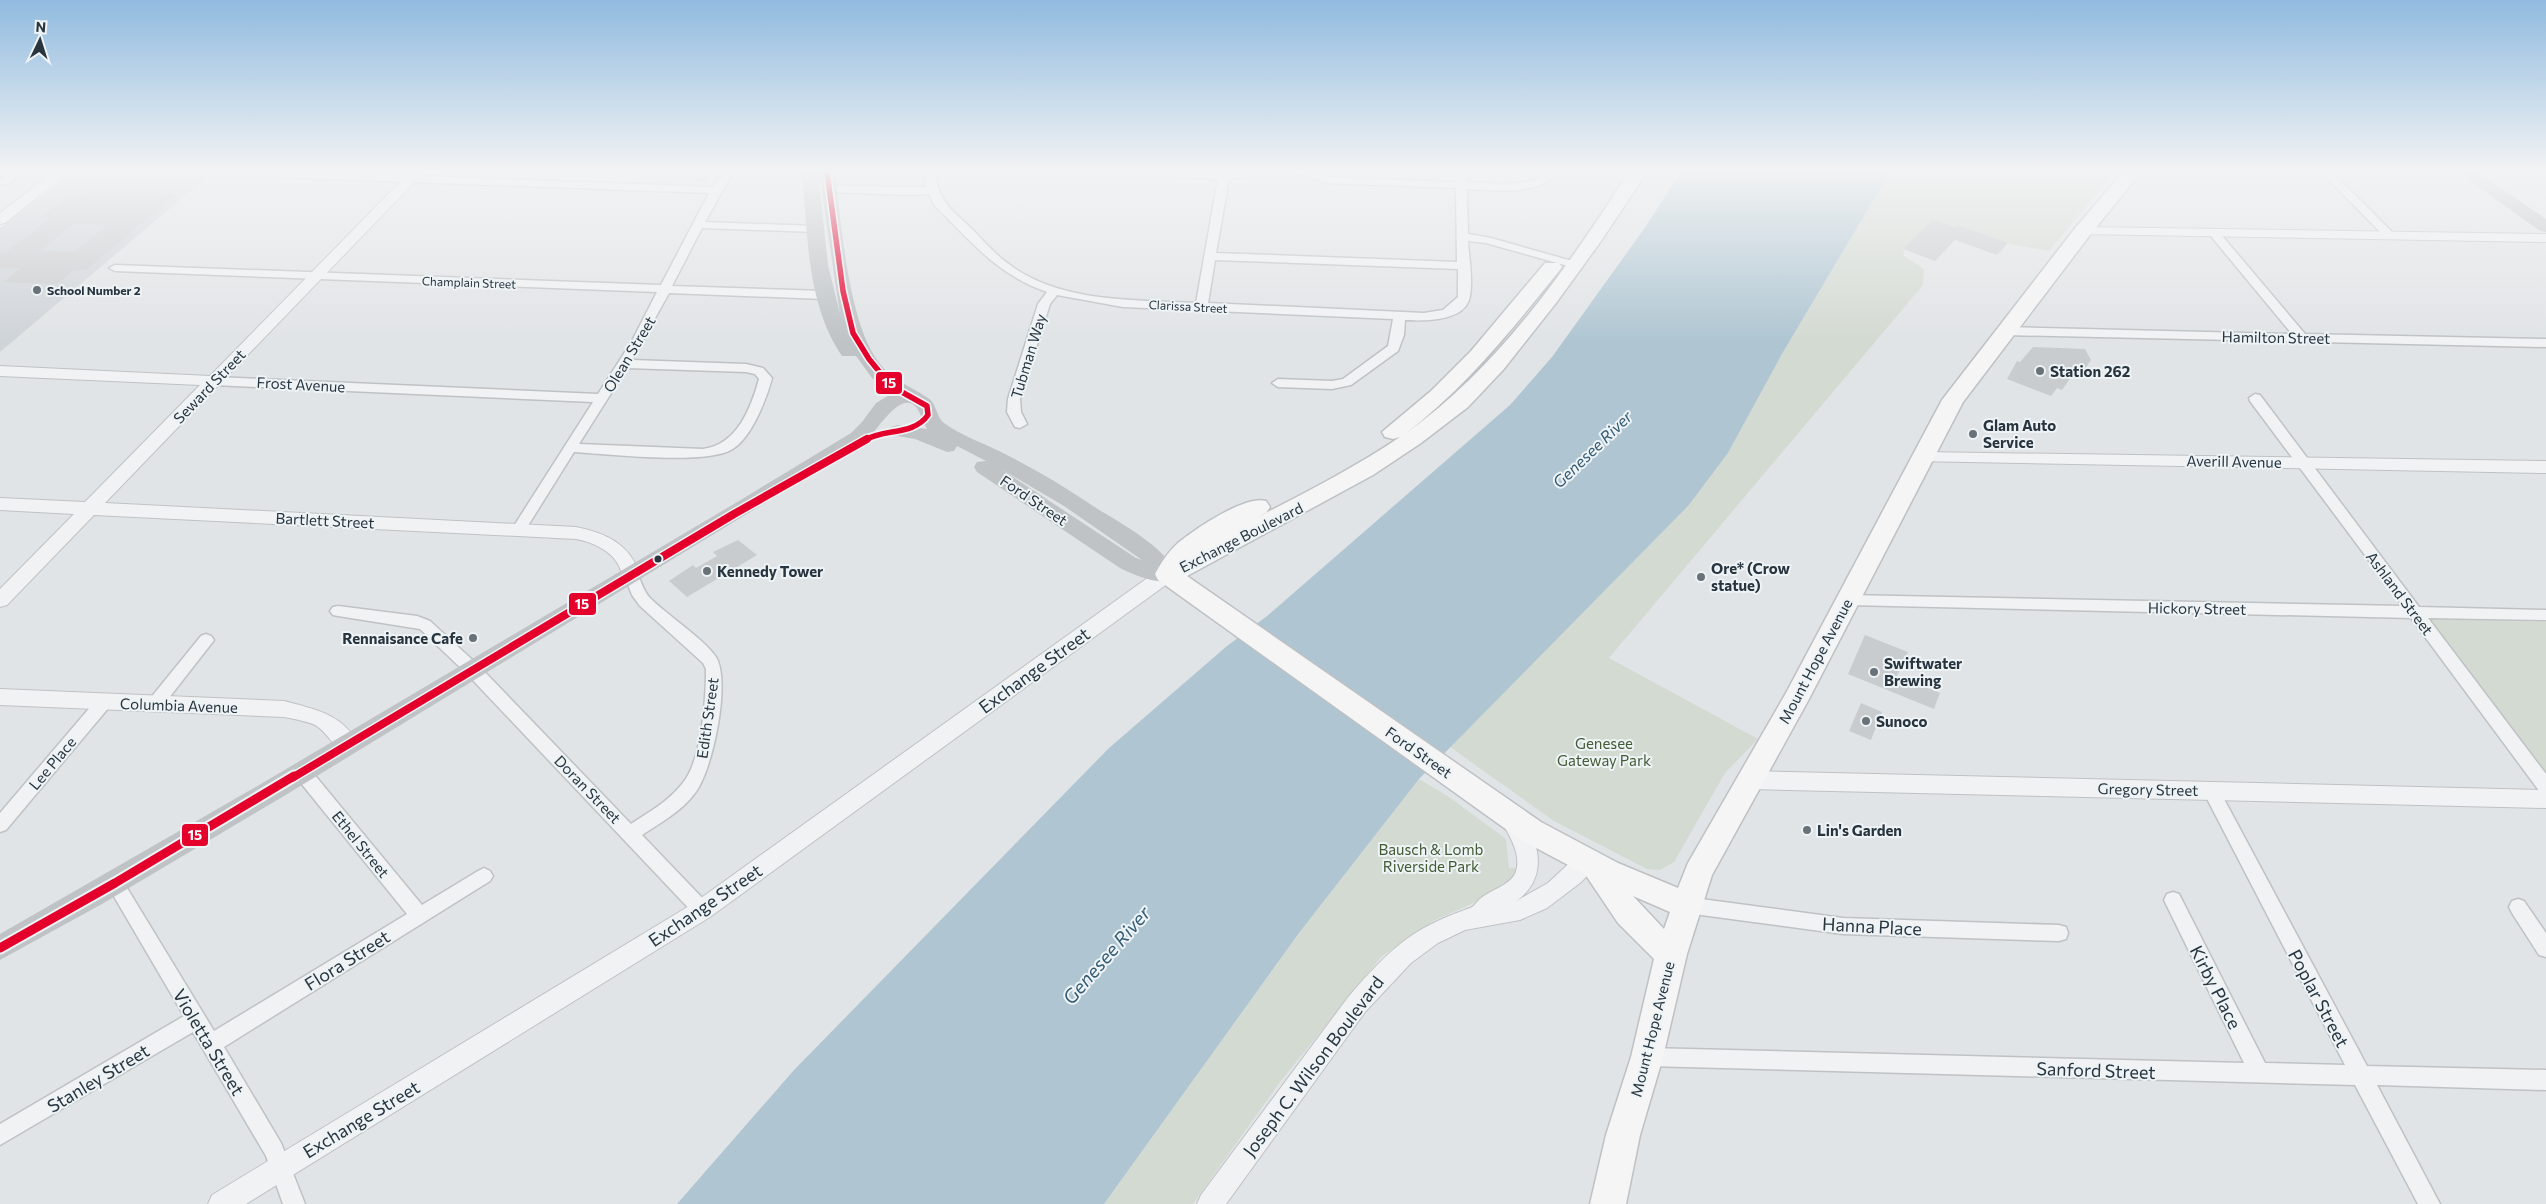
<svg xmlns="http://www.w3.org/2000/svg" width="2546" height="1204" viewBox="0 0 2546 1204" font-family="Commissioner,sans-serif">
<rect width="100%" height="100%" fill="#e1e4e6"/>
<path fill="#cfd4d9" d="M 74,172 L 207,177 L 0,352 L 0,228 Z"/>
<path fill="#d3dad1" d="M 683,172 L 714,172 L 705,182 L 679,181 L 677,180 Z
M 1890,172 L 2114,172 L 2049,251 L 2014,245 L 1933,219 L 1903,249 L 1904,256 L 1924,269 L 1923,285 L 1609,658 L 1758,739 L 1725,773 L 1674,862 L 1660,870 L 1647,869 L 1554,821 L 1450,747 L 1689,505 L 1728,453 L 1782,354 Z
M 2425,619 L 2546,622 L 2546,779 Z
M 1419,779 L 1449,797 L 1506,839 L 1509,868 L 1521,868 L 1518,876 L 1489,896 L 1433,921 L 1381,957 L 1280,1082 L 1193,1204 L 1104,1204 L 1299,933 Z"/>
<path fill="#afc6d2" d="M 1681,172 L 1890,172 L 1782,354 L 1728,453 L 1689,505 L 1419,779 L 1299,933 L 1104,1204 L 677,1204 L 794,1070 L 1109,748 L 1227,646 L 1267,616 L 1510,405 L 1552,357 L 1644,229 Z"/>
<path fill="#c9ccce" fill-rule="evenodd" d="M 90,191 L 177,194 L 86,270 L 74,270 L 57,284 L 4,282 L 20,268 L 0,268 L 0,253 L 5,253 L 50,218 L 41,217 L 67,197 L 78,197 ZM 74,224 L 107,225 L 74,252 L 40,251 Z
M 1933,219 L 1956,227 L 1958,225 L 2008,243 L 1997,255 L 1955,240 L 1935,261 L 1903,249 Z
M 2033,347 L 2085,349 L 2091,360 L 2083,372 L 2076,370 L 2062,390 L 2057,388 L 2051,396 L 2007,379 L 2017,361 L 2020,362 Z
M 738,540 L 757,555 L 687,597 L 669,581 L 693,565 L 696,568 L 717,556 L 713,552 Z
M 1865,635 L 1908,652 L 1897,676 L 1940,693 L 1934,709 L 1848,674 Z
M 1861,703 L 1882,712 L 1871,740 L 1849,731 Z"/>
<g fill="none" stroke-linecap="round" stroke-linejoin="round">
<g stroke="#bfc2c4" stroke-width="3">
<path id="minor" d="M 11,172 L 23,172 L 8,184 L 0,184 L 0,180 Z
M 217,172 L 314,172 L 713,187 L 723,172 L 733,172 L 705,222 L 816,226 L 822,229 L 816,232 L 702,228 L 672,286 L 824,291 L 830,295 L 824,299 L 669,293 L 632,360 L 746,364 L 763,368 L 772,378 C 767,398 752,436 734,448 C 711,466 607,454 574,452 L 524,532 L 519,534 L 512,529 L 593,402 L 214,385 L 208,381 L 214,377 L 598,394 L 632,341 L 657,292 L 115,271 L 109,268 L 115,265 L 661,285 L 709,193 L 222,175 ZM 627,368 L 746,372 L 755,374 L 759,379 C 751,408 737,445 703,449 L 579,444 Z
M 925,172 L 935,172 C 938,202 953,211 973,230 C 983,241 994,253 1006,262 C 1057,303 1134,300 1196,303 L 1218,179 L 1130,175 L 1125,172 L 1280,172 L 1275,175 L 1229,179 L 1216,253 L 1457,262 L 1456,188 L 1327,183 L 1292,172 L 1310,172 L 1327,177 L 1456,182 L 1456,172 L 1466,172 L 1467,182 C 1487,183 1509,186 1530,181 C 1543,179 1542,172 1559,172 C 1536,197 1497,190 1467,189 L 1468,234 L 1491,238 L 1579,263 L 1581,265 L 1575,268 L 1486,243 L 1468,241 C 1469,259 1473,278 1470,296 C 1466,322 1424,321 1405,320 L 1404,335 L 1398,351 L 1351,385 L 1332,389 L 1278,387 L 1272,383 L 1278,379 L 1332,381 L 1343,379 L 1388,346 L 1393,319 L 1123,307 L 1057,295 L 1050,304 L 1020,399 L 1021,412 L 1027,424 L 1020,428 L 1015,427 L 1007,412 L 1008,399 L 1038,304 L 1047,292 C 996,274 972,242 934,205 L 929,194 L 914,195 L 829,192 L 824,189 L 829,186 L 926,187 ZM 1215,260 L 1458,269 L 1458,297 L 1443,310 L 1424,313 L 1208,303 Z
M 2321,172 L 2332,172 L 2393,233 L 2393,237 L 2385,237 Z
M 2214,230 L 2218,231 L 2305,334 L 2546,339 L 2546,347 L 2005,335 L 1999,331 L 2005,327 L 2292,334 L 2210,235 L 2210,231 Z
M 2255,394 L 2260,395 L 2419,607 L 2546,610 L 2546,620 L 2428,618 L 2546,774 L 2546,794 L 2540,792 L 2411,618 L 1847,605 L 1842,604 L 1840,600 L 1842,596 L 1847,595 L 2403,606 L 2250,401 L 2249,398 Z
M 631,570 L 636,571 C 641,580 643,591 650,598 C 667,615 704,639 716,657 C 731,681 713,770 695,793 C 682,811 660,823 642,835 L 708,904 L 711,910 L 708,916 L 702,918 L 696,916 L 467,674 L 420,629 L 338,616 L 333,615 L 330,611 L 333,607 L 338,606 L 417,616 L 430,621 L 479,666 L 631,824 C 649,812 669,801 682,784 C 702,761 706,699 706,669 L 703,663 L 640,606 L 632,595 L 624,575 Z
M 206,634 L 211,636 L 214,640 L 211,644 L 161,708 L 155,710 L 149,708 L 147,704 L 149,700 L 201,636 Z
M 104,696 L 110,698 L 112,702 L 110,706 L 6,830 L 0,832 L 0,813 L 98,698 Z
M 302,765 L 308,767 L 422,905 L 478,871 L 484,868 L 490,871 L 493,876 L 490,881 L 224,1047 L 281,1143 L 305,1204 L 283,1204 L 266,1156 L 193,1032 L 0,1145 L 0,1124 L 184,1016 L 109,888 L 106,883 L 109,878 L 115,875 L 121,878 L 214,1031 L 407,914 L 296,777 L 294,772 L 296,767 Z
M 2211,784 L 2217,786 L 2367,1066 L 2546,1070 L 2546,1090 L 2377,1085 L 2440,1204 L 2418,1204 L 2355,1085 L 1647,1066 L 1640,1064 L 1637,1057 L 1640,1050 L 1647,1048 L 2244,1063 L 2164,900 L 2167,894 L 2173,892 L 2179,894 L 2265,1063 L 2345,1065 L 2203,791 L 2205,786 Z
M 1686,897 L 1843,918 L 2059,925 L 2066,927 L 2068,933 L 2066,939 L 2059,941 L 1843,934 L 1686,913 L 1680,911 L 1677,905 L 1680,899 Z
M 2518,899 L 2524,901 L 2546,933 L 2546,957 L 2539,955 L 2512,913 L 2509,907 L 2512,901 Z"/>
</g>
<g stroke="#bfc2c4" stroke-width="2">
<path id="tertiary" d="M 54,172 L 69,172 L 5,223 L 0,224 L 0,213 Z
M 410,172 L 424,172 L 105,503 L 576,527 C 606,533 630,544 640,575 L 638,580 L 631,581 L 624,580 C 622,575 621,569 618,564 C 610,550 592,542 576,539 L 94,515 L 7,605 L 0,607 L 0,589 L 74,514 L 0,510 L 0,498 L 85,502 L 200,385 L 0,376 L 0,366 L 210,376 Z
M 2083,227 L 2546,234 L 2546,242 L 2078,234 L 2076,231 Z
M 1921,452 L 2546,461 L 2546,473 L 1915,461 L 1913,457 L 1915,453 Z
M 1167,568 L 1174,569 L 1176,574 L 1174,579 L 710,917 L 246,1204 L 208,1204 L 212,1195 L 694,903 L 1160,569 Z
M 0,689 L 284,701 C 314,709 343,714 358,744 L 355,750 C 335,756 330,733 315,725 C 306,721 294,719 284,717 L 0,705 Z
M 1751,771 L 2546,790 L 2546,808 L 1751,789 L 1744,786 L 1740,780 L 1744,774 Z
M 1512,811 C 1522,815 1525,822 1530,831 C 1543,857 1541,884 1516,901 L 1548,883 L 1579,854 L 1587,852 L 1595,854 L 1598,861 L 1595,868 L 1580,883 L 1547,908 L 1520,920 L 1465,930 L 1438,943 L 1411,963 L 1365,1012 L 1226,1204 L 1197,1204 L 1201,1195 L 1349,996 C 1367,975 1386,954 1408,938 C 1428,924 1448,916 1470,908 C 1474,907 1477,901 1481,898 C 1491,890 1508,886 1515,874 C 1523,855 1509,836 1501,820 L 1504,814 Z"/>
</g>
<g stroke="#bdc1c4" stroke-width="3">
<path id="primary" d="M 1629,172 L 1647,172 L 1601,241 L 1556,303 L 1503,370 L 1468,407 L 1421,443 L 1373,475 L 1187,576 L 1541,822 L 1618,863 L 1678,888 L 1688,863 L 1786,693 L 1942,400 L 2076,227 L 2123,172 L 2141,172 L 2090,235 L 1963,402 L 1809,699 L 1712,875 L 1687,954 L 1663,1057 L 1640,1135 L 1626,1204 L 1590,1204 L 1606,1135 L 1631,1057 L 1654,959 L 1618,923 L 1585,874 L 1521,840 L 1158,580 L 1155,574 C 1161,563 1168,552 1178,543 C 1195,529 1245,495 1266,501 L 1270,507 L 1266,513 L 1256,518 C 1305,493 1354,468 1400,437 L 1393,439 L 1385,437 L 1382,432 L 1431,391 L 1471,351 L 1545,263 L 1559,263 L 1562,267 L 1559,271 C 1512,330 1465,388 1405,434 C 1499,367 1567,268 1629,172 ZM 1633,896 L 1670,912 L 1664,929 Z"/>
</g>
<use href="#minor" fill="#f1f2f3" fill-rule="evenodd"/>
<use href="#tertiary" fill="#f1f2f3" fill-rule="evenodd"/>
<path fill="#bfc3c5" fill-rule="evenodd" d="M 802,172 L 818,172 L 828,265 L 840,314 L 819,172 L 835,172 C 841,223 848,315 875,357 C 889,379 907,384 928,398 C 937,404 936,417 944,423 C 960,435 983,443 1001,452 C 1033,468 1064,486 1093,506 C 1123,525 1160,543 1178,574 L 1175,580 C 1157,585 1136,576 1120,568 L 977,472 L 974,467 L 977,462 L 986,461 L 957,446 L 954,451 L 947,452 L 915,439 L 891,435 L 888,431 L 891,427 L 898,425 L 927,429 C 923,423 921,414 917,408 C 901,387 875,434 865,442 L 284,796 L 102,904 L 0,960 L 0,934 L 266,781 L 744,498 L 851,433 L 862,422 L 876,403 L 891,394 L 872,378 L 856,356 L 842,356 C 806,303 808,234 802,172 ZM 1001,469 L 1064,506 L 1142,560 L 1136,558 Z
M 2458,172 L 2477,172 L 2546,219 L 2546,232 L 2540,231 Z"/>
<use href="#primary" fill="#f5f5f6" fill-rule="evenodd"/>
<g stroke="#eef3f6" stroke-width="9">
<path id="bus-1-far2" d="M 827,172 L 843,291 L 853,333 L 869,359 L 891,386 L 927,406 L 928,415 C 913,436 885,428 865,440"/>
</g>
<g stroke="#eef3f6" stroke-width="11">
<path id="bus-1-far1" d="M 292,778 L 734,514 L 867,439"/>
</g>
<g stroke="#eef3f6" stroke-width="13">
<path id="bus-1" d="M 0,948 L 115,883 L 294,776"/>
</g>
<use href="#bus-1-far2" stroke="#e4002b" stroke-width="5.5"/>
<use href="#bus-1-far1" stroke="#e4002b" stroke-width="8"/>
<use href="#bus-1" stroke="#e4002b" stroke-width="9"/>
</g>
<linearGradient id="sky" x2="0" y2="1"><stop stop-color="#91bbdf"/><stop offset="0.5" stop-color="#f2f3f4"/><stop offset="1" stop-color="#f2f3f4" stop-opacity="0"/></linearGradient>
<rect width="2546" height="341" fill="url(#sky)"/>
<g fill="#697279" stroke="#eef3f6" stroke-width="2">
<circle cx="37" cy="290" r="5"/>
<circle cx="2040" cy="371" r="5"/>
<circle cx="1973" cy="434" r="5"/>
<circle cx="707" cy="571" r="5"/>
<circle cx="1701" cy="577" r="5"/>
<circle cx="473" cy="638" r="5"/>
<circle cx="1874" cy="672" r="5"/>
<circle cx="1866" cy="721" r="5"/>
<circle cx="1807" cy="830" r="5"/>
</g>
<circle fill="#28353f" stroke="#eef3f6" stroke-width="2" cx="658" cy="559" r="4.5"/>
<g text-anchor="middle" dominant-baseline="central" stroke-width="4" stroke-linejoin="round" paint-order="stroke">
<g font-size="12" fill="#28353f" stroke="#eef3f6">
<text transform="translate(469 282) rotate(2)">Champlain Street</text>
<text transform="translate(1188 306) rotate(3)">Clarissa Street</text>
</g>
<g font-size="12" font-weight="bold" fill="#28353f" stroke="#eef3f6" text-anchor="start">
<text x="47" y="290">School Number 2</text>
</g>
<g font-size="15" fill="#28353f" stroke="#eef3f6">
<text transform="translate(2276 337) rotate(1)">Hamilton Street</text>
<text transform="translate(629 354) rotate(-59)">Olean Street</text>
<text transform="translate(1028 356) rotate(-73)">Tubman Way</text>
<text transform="translate(301 384) rotate(3)">Frost Avenue</text>
<text transform="translate(209 386) rotate(-46)">Seward Street</text>
<text transform="translate(2234 461) rotate(1)">Averill Avenue</text>
<text transform="translate(1034 500) rotate(34)">Ford Street</text>
<text transform="translate(325 520) rotate(3)">Bartlett Street</text>
<text transform="translate(1241 537) rotate(-27)">Exchange Boulevard</text>
<text transform="translate(2400 593) rotate(53)">Ashland Street</text>
<text transform="translate(2197 608) rotate(1)">Hickory Street</text>
<text transform="translate(1815 661) rotate(-62)">Mount Hope Avenue</text>
<text transform="translate(179 705) rotate(2)">Columbia Avenue</text>
<text transform="translate(707 718) rotate(-82)">Edith Street</text>
<text transform="translate(1419 752) rotate(35)">Ford Street</text>
<text transform="translate(52 763) rotate(-50)">Lee Place</text>
<text transform="translate(588 789) rotate(46)">Doran Street</text>
<text transform="translate(2148 789) rotate(1)">Gregory Street</text>
<text transform="translate(361 844) rotate(51)">Ethel Street</text>
<text transform="translate(1652 1029) rotate(-76)">Mount Hope Avenue</text>
</g>
<g font-size="15" font-weight="bold" fill="#28353f" stroke="#eef3f6" text-anchor="start">
<text x="2050" y="371">Station 262</text>
<text x="1983" y="425">Glam Auto<tspan x="1983" dy="17">Service</tspan></text>
<text x="1711" y="568">Ore* (Crow<tspan x="1711" dy="17">statue)</tspan></text>
<text x="717" y="571">Kennedy Tower</text>
<text x="463" y="638" text-anchor="end">Rennaisance Cafe</text>
<text x="1884" y="663">Swiftwater<tspan x="1884" dy="17">Brewing</tspan></text>
<text x="1876" y="721">Sunoco</text>
<text x="1817" y="830">Lin's Garden</text>
</g>
<g font-size="15" fill="#435b35" stroke="#eef3f6">
<text x="1604" y="743">Genesee<tspan x="1604" dy="17">Gateway Park</tspan></text>
<text x="1431" y="849">Bausch &amp; Lomb<tspan x="1431" dy="17">Riverside Park</tspan></text>
</g>
<g font-size="16" font-style="italic" fill="#325b74" stroke="#eef3f6">
<text transform="translate(1592 449) rotate(-44)">Genesee River</text>
</g>
<g font-size="18" fill="#28353f" stroke="#eef3f6">
<text transform="translate(1034 670) rotate(-36)">Exchange Street</text>
<text transform="translate(705 905) rotate(-34)">Exchange Street</text>
<text transform="translate(1872 926) rotate(3)">Hanna Place</text>
<text transform="translate(347 960) rotate(-32)">Flora Street</text>
<text transform="translate(2216 987) rotate(63)">Kirby Place</text>
<text transform="translate(2319 998) rotate(62)">Poplar Street</text>
<text transform="translate(209 1042) rotate(59)">Violetta Street</text>
<text transform="translate(1313 1066) rotate(-53)">Joseph C. Wilson Boulevard</text>
<text transform="translate(2096 1070) rotate(2)">Sanford Street</text>
<text transform="translate(98 1078) rotate(-31)">Stanley Street</text>
<text transform="translate(361 1119) rotate(-31)">Exchange Street</text>
</g>
<g font-size="19" font-style="italic" fill="#325b74" stroke="#eef3f6">
<text transform="translate(1106 955) rotate(-49)">Genesee River</text>
</g>
</g>
<g stroke="#eef3f6" stroke-width="2">
<rect x="875" y="371" width="28" height="24" rx="5" fill="#e4002b"/>
<rect x="568" y="592" width="29" height="24" rx="5" fill="#e4002b"/>
<rect x="181" y="823" width="28" height="24" rx="5" fill="#e4002b"/>
</g>
<g font-size="14" text-anchor="middle" font-weight="bold" fill="#fff">
<text x="889" y="388">15</text>
<text x="582" y="609">15</text>
<text x="195" y="840">15</text>
</g>
<g transform="translate(40 40) rotate(4)" stroke="#eef3f6" stroke-width="4" paint-order="stroke">
<path d="M0-4L9 19L0 12L-9 19Z" fill="#28353f"/>
<text y="-8" font-size="14" font-weight="bold" text-anchor="middle" fill="#28353f">N</text>
</g>
</svg>
